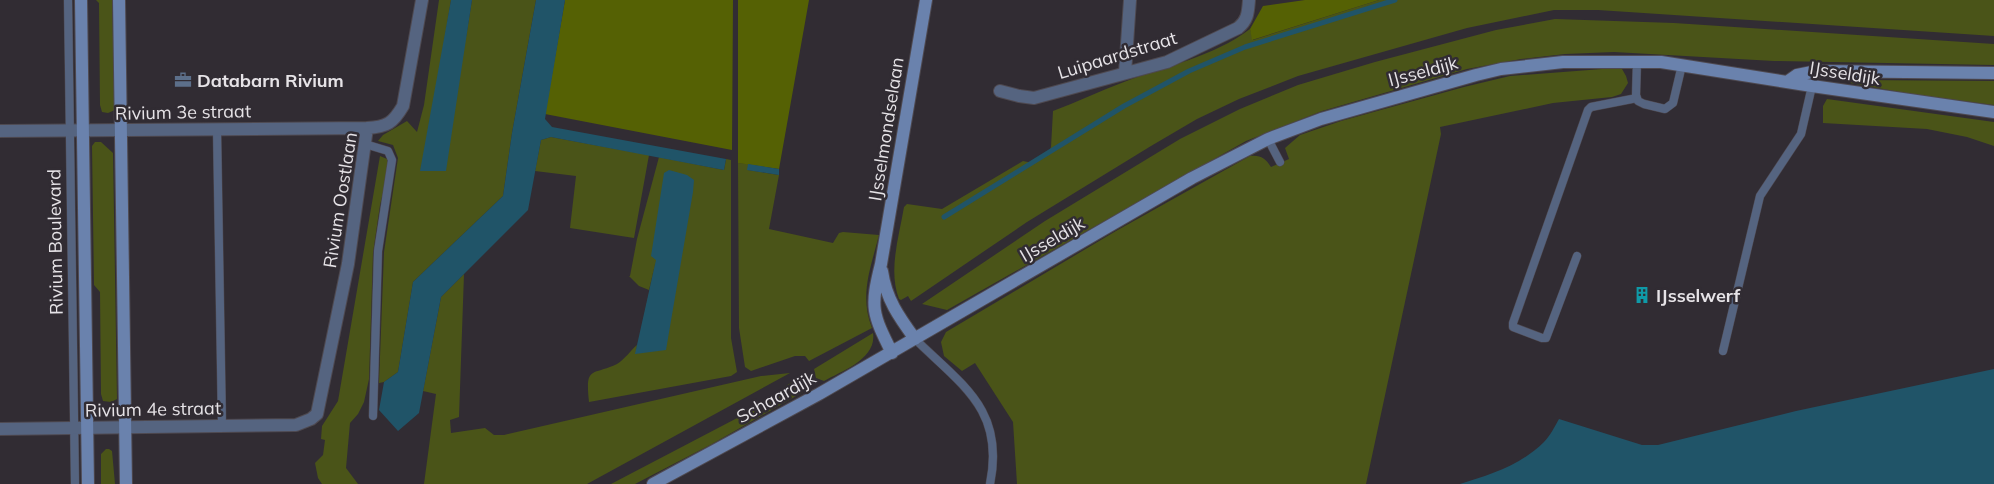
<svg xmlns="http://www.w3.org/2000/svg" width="1994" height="484" viewBox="0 0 1994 484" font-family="Mulish,sans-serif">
<rect width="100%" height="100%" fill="#312c33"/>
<path fill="#4a5418" d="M 96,0 L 112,0 L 115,110 L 108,113 L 102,112 L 100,105 L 99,3 Z
M 439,0 L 451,0 L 443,49 L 466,37 L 472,0 L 536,0 L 512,133 L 503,196 L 413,282 L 398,372 L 384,382 L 379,383 L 384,252 L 398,158 L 393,145 L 378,141 L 383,135 L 407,121 L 417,132 L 424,105 Z
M 1379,0 L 1994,0 L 1994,36 L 1598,10 L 1554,10 L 1467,28 L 1298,76 L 1239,99 L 1197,119 L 1151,146 L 1027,222 L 911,301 L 908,296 L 901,300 L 899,299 C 888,270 899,237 904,207 L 907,204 L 942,209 L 1023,161 L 1032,163 L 1048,155 L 1051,147 L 1053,111 C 1077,102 1100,91 1124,82 C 1166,66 1213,57 1250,29 L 1253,40 Z
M 1555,19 L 1674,23 L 1994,44 L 1994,65 L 1774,61 L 1614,52 L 1565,54 L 1521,59 L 1467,69 L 1322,111 L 1246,141 L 947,310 L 922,304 L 1045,221 L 1180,139 L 1240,109 L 1298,85 L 1375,62 L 1496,30 Z
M 1602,69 L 1622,69 L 1626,76 L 1628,83 L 1621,94 L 1612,97 L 1553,103 L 1440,127 L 1441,134 L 1366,484 L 1017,484 L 1013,422 L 975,363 L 962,371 L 944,356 L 941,342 L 946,332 L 1116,231 L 1250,156 C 1261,155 1265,158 1271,167 L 1289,159 L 1285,148 L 1300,135 L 1341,121 L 1464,87 L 1510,76 Z
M 1856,80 L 1994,81 L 1994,105 L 1911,94 L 1850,83 Z
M 1827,99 L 1994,122 L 1994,146 L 1967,137 L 1927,129 L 1823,123 L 1823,106 Z
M 551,137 L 649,155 L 634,238 L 570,228 L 576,176 L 535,171 L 541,140 Z
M 95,142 L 101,142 L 113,153 L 117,399 L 111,402 L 103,401 L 101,394 L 100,292 L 94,285 L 92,146 Z
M 380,156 L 387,159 L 389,168 L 380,205 L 373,253 L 369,379 L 364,402 L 358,414 L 350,423 L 346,468 L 358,484 L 322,484 L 318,478 L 315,463 L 323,455 L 325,440 L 321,439 L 322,426 L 338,401 Z
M 659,157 L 724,170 L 726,159 L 731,160 L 731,338 L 737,372 L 731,376 L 589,402 C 585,365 592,376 617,364 C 624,360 631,350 637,345 L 636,354 L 656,260 L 649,290 L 639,286 L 629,276 L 630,276 L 637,239 Z
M 738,163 L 748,164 L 748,170 L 779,175 L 769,229 L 833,243 L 839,233 L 843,232 L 879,235 C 871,267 859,295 872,328 L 809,361 L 805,356 L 795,356 L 751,371 L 745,367 L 739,328 Z
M 464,274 L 459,417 L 450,420 L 451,433 L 485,428 L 494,435 L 504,435 L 761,376 L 790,373 L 587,484 L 424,484 L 436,394 L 423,391 L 441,297 Z
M 873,333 C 877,359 842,371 824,381 L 816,378 L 814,369 Z
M 801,376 L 805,391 L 712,444 L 635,484 L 611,484 L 741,416 Z
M 106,449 L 109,449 L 112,451 L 115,484 L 101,484 L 101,454 Z"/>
<path fill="#556104" d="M 565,0 L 733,0 L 732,150 L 545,114 Z
M 738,0 L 809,0 L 779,169 L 738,163 Z
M 1305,0 L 1379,0 L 1252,40 L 1250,29 L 1263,6 Z"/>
<path fill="#205468" d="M 451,0 L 472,0 L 446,171 L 420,171 Z
M 536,0 L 565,0 L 545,119 L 552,127 L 726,159 L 724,170 L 551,137 L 541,140 L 528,210 L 441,297 L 419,413 L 398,431 L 379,410 L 384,382 L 398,372 L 413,282 L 503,196 L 512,133 Z
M 748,164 L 779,169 L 779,175 L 747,170 Z
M 669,170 L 687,175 L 694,180 L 693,192 L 666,350 L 635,354 L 656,260 L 651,256 L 664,173 Z
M 1994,369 L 1994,484 L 1460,484 C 1490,475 1521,465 1544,442 C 1550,436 1555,426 1559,419 L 1642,445 L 1658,445 L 1796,411 Z"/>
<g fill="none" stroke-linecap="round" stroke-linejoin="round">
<path stroke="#205468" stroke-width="5" d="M 944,217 L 1124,106 L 1189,71 L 1245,47 L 1395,0"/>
<g stroke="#4e4950" stroke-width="9">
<path id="lane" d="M 68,0 L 75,484
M 1637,61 L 1636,95 L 1638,101 L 1644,104 L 1665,109 L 1673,103 L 1682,65
M 217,129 L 222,426
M 1268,139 L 1280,162
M 365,144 L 388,151 L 392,160 L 378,251 L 373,416
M 1577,256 L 1546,338 L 1542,338 L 1513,327 L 1513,323 L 1588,110 L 1591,107 L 1637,98
M 915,339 C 963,386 1005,410 990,484
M 1723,351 L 1760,196 L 1801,134 L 1812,86"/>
</g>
<g stroke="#4e4950" stroke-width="14">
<path id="street" d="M 1125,73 L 1130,0
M 1000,91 L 1019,96 L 1034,98 L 1167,62 L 1238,28 C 1248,20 1248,12 1249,0
M 0,131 L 367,128
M 0,429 L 296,425 L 311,419 L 317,414 L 348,264 L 367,128 C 387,127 393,123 403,106 L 422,0"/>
</g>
<g stroke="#4e4950" stroke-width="14">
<path id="secondary" d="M 81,0 L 88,484
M 119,0 L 126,484
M 1787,82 L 1797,75 L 1817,71 L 1994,73
M 882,271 C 886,299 899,317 915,339
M 892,353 C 872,313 870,308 881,264 L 926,0
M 653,484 L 819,394 L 1192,178 L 1268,139 L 1321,119 L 1476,75 L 1501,69 L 1563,62 L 1661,62 L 1812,86 L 1994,112"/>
</g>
<use href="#lane" stroke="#556480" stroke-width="8"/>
<use href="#street" stroke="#556480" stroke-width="12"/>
<use href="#secondary" stroke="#6a82ad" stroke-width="12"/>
</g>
<defs>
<g id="office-bare" transform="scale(1.35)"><path d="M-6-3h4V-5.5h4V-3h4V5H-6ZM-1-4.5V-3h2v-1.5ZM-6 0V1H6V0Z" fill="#5c6f8a" stroke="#312c33" stroke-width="2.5" paint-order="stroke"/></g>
<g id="building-bare" transform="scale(1.35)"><path d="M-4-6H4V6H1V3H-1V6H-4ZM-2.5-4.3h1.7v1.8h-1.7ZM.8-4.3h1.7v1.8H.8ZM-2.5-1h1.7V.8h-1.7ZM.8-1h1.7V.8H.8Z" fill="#0f9aa8" stroke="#312c33" stroke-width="2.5" paint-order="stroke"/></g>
</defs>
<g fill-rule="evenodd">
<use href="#office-bare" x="183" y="80"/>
<use href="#building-bare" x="1642" y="295"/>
</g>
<g text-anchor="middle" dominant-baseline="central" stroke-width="5" stroke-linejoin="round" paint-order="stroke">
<g font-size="18" fill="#e6e3e7" stroke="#312c33">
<text transform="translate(1117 55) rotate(-17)">Luipaardstraat</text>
<text transform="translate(1423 71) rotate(-15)">IJsseldijk</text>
<text transform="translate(1845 73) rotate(9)">IJsseldijk</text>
<text transform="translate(183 112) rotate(-1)">Rivium 3e straat</text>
<text transform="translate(886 129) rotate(-81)">IJsselmondselaan</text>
<text transform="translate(340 200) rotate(-81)">Rivium Oostlaan</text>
<text transform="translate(1052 239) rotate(-30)">IJsseldijk</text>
<text transform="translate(55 242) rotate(-91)">Rivium Boulevard</text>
<text transform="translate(776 397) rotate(-29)">Schaardijk</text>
<text transform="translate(153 409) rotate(-1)">Rivium 4e straat</text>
</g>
<g font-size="18" font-weight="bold" fill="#e6e3e7" stroke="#312c33" text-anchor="start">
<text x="197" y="80">Databarn Rivium</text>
<text x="1656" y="295">IJsselwerf</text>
</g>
</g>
</svg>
